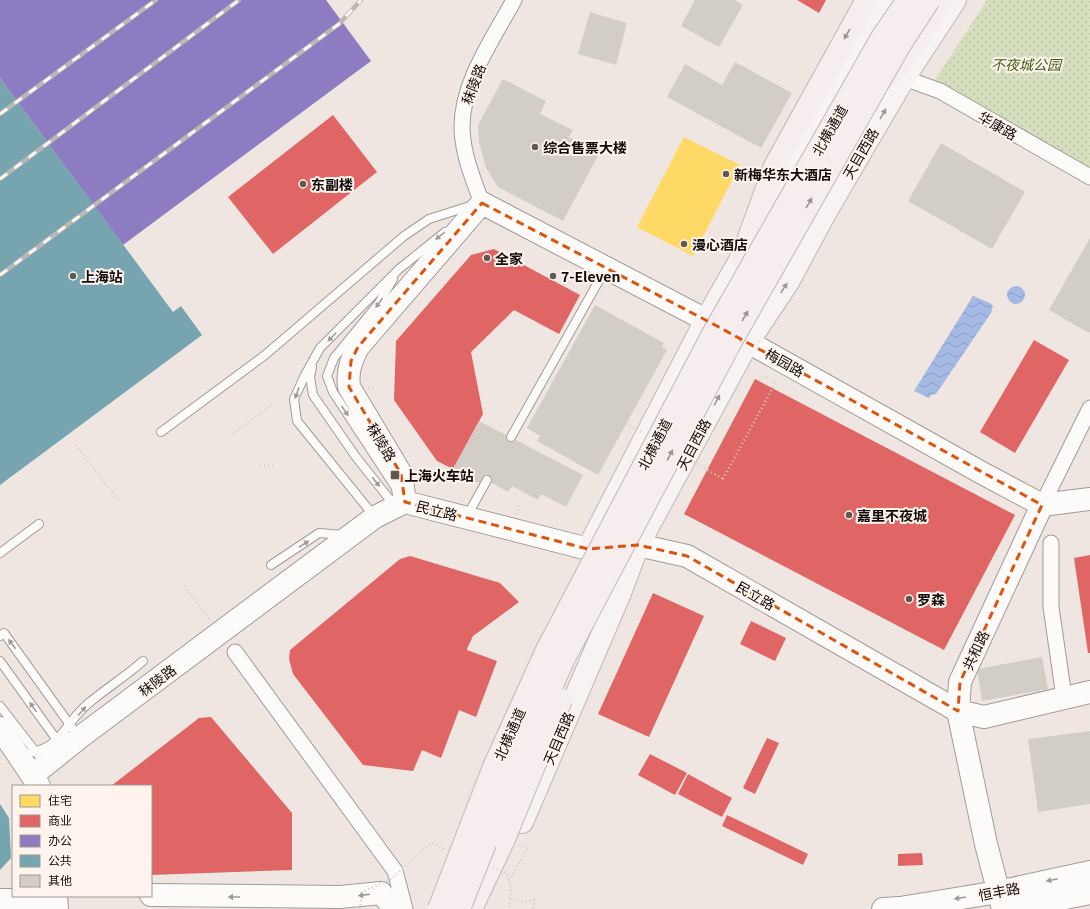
<svg xmlns="http://www.w3.org/2000/svg" width="1090" height="909" viewBox="0 0 1090 909" font-family="Georgia,'Noto Sans SC',serif">
<defs>
<pattern id="park-dots" width="8" height="8" patternUnits="userSpaceOnUse"><rect width="8" height="8" fill="#d5dfbe"/><path d="M2 2h.1M6 6h.1" fill="none" stroke="#b6bea2" stroke-width="1.8" stroke-linecap="round"/></pattern>
<pattern id="water-waves" width="16" height="10" patternUnits="userSpaceOnUse"><rect width="16" height="10" fill="#a4bae4"/><path d="M0 5q4-4 8 0t8 0" fill="none" stroke="#8c9fc2"/></pattern>
</defs>
<rect width="100%" height="100%" fill="#f0e6e1"/>
<path fill="url(#park-dots)" d="M 987,0 L 1090,0 L 1090,178 L 933,83 Z"/>
<path fill="url(#water-waves)" d="M1007 295a9 9 0 1 1 18 0a9 9 0 1 1-18 0Z
M 973,296 L 990,303 L 993,306 L 991,313 L 936,394 L 931,395 L 929,398 L 914,391 Z"/>
<path fill="#ffd966" d="M 684,137 L 740,165 L 693,256 L 637,227 Z"/>
<path fill="#e06666" d="M 797,0 L 826,0 L 819,13 Z
M 333,115 L 377,172 L 273,254 L 228,197 Z
M 494,249 L 580,295 L 559,334 L 514,310 L 471,352 L 483,414 L 453,469 L 437,461 L 394,400 L 396,341 L 471,255 Z
M 1034,340 L 1069,360 L 1015,453 L 980,432 Z
M 755,379 L 1015,515 L 944,650 L 684,514 Z
M 1090,555 L 1090,653 L 1088,653 L 1074,558 Z
M 410,556 L 500,583 L 519,602 L 473,636 L 467,649 L 467,650 L 497,661 L 476,717 L 459,710 L 441,758 L 422,750 L 413,771 L 363,765 L 293,674 L 289,659 L 290,650 L 400,559 Z
M 653,593 L 704,616 L 649,737 L 598,714 Z
M 751,621 L 786,638 L 775,661 L 740,644 Z
M 211,717 L 292,813 L 292,870 L 151,875 L 151,786 L 111,786 L 199,718 Z
M 767,738 L 779,743 L 755,794 L 743,788 Z
M 650,754 L 687,773 L 675,795 L 638,775 Z
M 688,774 L 732,798 L 722,817 L 678,794 Z
M 727,815 L 808,854 L 803,865 L 722,826 Z
M 922,853 L 923,865 L 898,866 L 898,854 Z"/>
<path fill="#8e7cc3" d="M 0,0 L 326,0 L 371,61 L 123,245 L 0,78 Z"/>
<path fill="#76a5af" d="M 0,78 L 173,312 L 181,306 L 202,335 L 0,485 Z
M 0,804 L 9,818 L 11,858 L 0,870 Z"/>
<path fill="#d3cdc8" d="M 695,0 L 735,0 L 743,5 L 719,47 L 681,26 Z
M 590,12 L 627,23 L 616,65 L 578,54 Z
M 735,62 L 792,93 L 761,148 L 667,97 L 685,64 L 722,85 Z
M 503,79 L 546,101 L 540,114 L 573,130 L 569,137 L 600,152 L 563,221 L 498,187 L 486,168 L 479,142 L 478,125 Z
M 941,143 L 1025,192 L 992,249 L 908,201 Z
M 1090,238 L 1090,331 L 1089,333 L 1049,310 Z
M 595,305 L 664,343 L 662,347 L 667,350 L 598,475 L 537,441 L 540,436 L 527,428 Z
M 479,421 L 583,475 L 566,507 L 541,494 L 538,500 L 512,486 L 508,492 L 485,479 L 482,485 L 453,469 Z
M 1042,657 L 1048,689 L 982,701 L 977,669 Z
M 1090,731 L 1090,804 L 1038,812 L 1028,739 Z"/>
<g fill="none" stroke-linecap="round" stroke-linejoin="round">
<g stroke="#a29b97" stroke-width="10">
<path id="lane" d="M 393,279 L 379,303 L 334,358 L 327,376 L 333,392 L 396,488
M 312,367 L 310,377 L 313,395 L 356,457 L 395,506
M 161,432 L 265,355 L 404,236 L 429,219 L 473,205
M 511,437 L 606,268
M 374,516 L 297,421 L 294,399 L 305,375 L 320,348 L 399,269 L 445,232
M 467,516 L 487,480
M 0,553 L 39,524
M 271,565 L 319,533 L 343,535
M 0,636 L 4,633 L 73,729
M 0,661 L 59,743
M 0,706 L 38,755
M 19,754 C 64,751 61,725 90,702 C 107,688 126,676 143,661"/>
</g>
<g stroke="#a29b97" stroke-width="17">
<path id="street" d="M 904,78 L 940,91 L 1090,177
M 482,203 C 473,179 463,155 462,129 C 461,83 493,39 514,0
M 1042,505 L 1090,408
M 1051,543 L 1051,607 L 1064,697
M 235,652 L 395,871 L 405,909"/>
</g>
<g stroke="#a29b97" stroke-width="24">
<path id="secondary" d="M 405,502 L 401,474 L 349,387 C 347,371 351,361 358,347 L 482,203 L 748,342 L 982,473 L 1042,505 L 1090,499
M 405,502 L 588,549 L 638,545 L 687,556 L 958,711 L 984,717 L 1090,692
M 0,728 L 39,786
M 33,775 L 79,738 L 375,517 L 405,502
M 151,895 L 340,897 L 381,893 L 395,909
M 56,896 L 57,909
M 0,900 L 32,900 L 43,909
M 883,909 L 900,908 L 998,892 L 1090,872
M 1003,909 L 986,844 L 958,711 L 960,682 L 1042,505
M 1011,909 L 1090,893"/>
</g>
<g stroke="#c2b6b6" stroke-width="24">
<path id="primary" d="M 592,541 L 706,320 L 849,69 L 891,0
M 522,822 L 620,593 L 638,545 L 748,342 L 788,282 L 825,213 L 904,78 L 955,0"/>
</g>
<g stroke="#c2b6b6" stroke-width="24">
<path id="highway" d="M 889,76 L 910,51 L 943,0
M 742,257 L 775,166 L 867,0
M 471,909 L 504,839"/>
</g>
<path stroke="#d0cdcc" stroke-width="2.5" stroke-dasharray="1 3" stroke-linecap="butt" d="M 368,388 L 376,388
M 233,434 L 273,404
M 76,445 L 119,501
M 260,465 L 276,466
M 723,479 L 776,382 L 761,375
M 517,514 L 519,503
M 184,586 L 211,621
M 509,881 L 528,847 L 518,845
M 510,899 L 524,902 L 534,900 L 533,909"/>
<use href="#lane" stroke="#fdfbfa" stroke-width="8"/>
<use href="#street" stroke="#fdfbfa" stroke-width="15"/>
<use href="#secondary" stroke="#fdfbfa" stroke-width="22"/>
<use href="#primary" stroke="#f8f3f3" stroke-width="22"/>
<use href="#highway" stroke="#f5edee" stroke-width="22"/>
<g stroke="#bab7b6" stroke-width="4.5">
<path id="rail" d="M 0,114 L 156,0
M 0,179 L 239,0
M 0,275 L 339,24 L 361,0"/>
</g>
<use href="#rail" stroke="#fef4ed" stroke-width="3" stroke-dasharray="9" stroke-linecap="butt"/>
<g stroke="#c2b6b6" stroke-width="24" stroke-linecap="butt">
<path id="highway-bridge" d="M 504,839 L 561,700
M 439,909 L 494,767 L 547,650 L 713,334 L 883,36 L 908,0
M 459,909 L 512,775 L 564,658 L 730,343 L 899,46 L 929,0"/>
</g>
<path stroke="#d0cdcc" stroke-width="2.5" stroke-dasharray="1 3" stroke-linecap="butt" d="M 626,424 L 643,433
M 687,458 L 723,479
M 493,868 L 507,874 L 511,889 L 509,909
M 360,909 L 362,892 L 391,879 L 431,843 L 445,849"/>
<use href="#highway-bridge" stroke="#f5edee" stroke-width="22"/>
</g>
<defs><path id="oneway-solid" d="M-6-.8H1V-3.2L6.5 0L1 3.2V.8H-6Z"/></defs>
<g fill="#9a9392">
<use href="#oneway-solid" transform="translate(847 34) rotate(120)"/>
<use href="#oneway-solid" transform="translate(809 203) rotate(-60)"/>
<use href="#oneway-solid" transform="translate(745 316) rotate(-60)"/>
<use href="#oneway-solid" transform="translate(670 455) rotate(-62)"/>
</g>
<g fill="#9c9795">
<use href="#oneway-solid" transform="translate(883 114) rotate(-60)"/>
<use href="#oneway-solid" transform="translate(784 288) rotate(-57)"/>
<use href="#oneway-solid" transform="translate(717 400) rotate(-62)"/>
</g>
<g fill="#9f9b9a">
<use href="#oneway-solid" transform="translate(440 236) rotate(141)"/>
<use href="#oneway-solid" transform="translate(379 303) rotate(125)"/>
<use href="#oneway-solid" transform="translate(332 337) rotate(135)"/>
<use href="#oneway-solid" transform="translate(297 393) rotate(109)"/>
<use href="#oneway-solid" transform="translate(345 411) rotate(56)"/>
<use href="#oneway-solid" transform="translate(376 482) rotate(51)"/>
<use href="#oneway-solid" transform="translate(304 544) rotate(-33)"/>
<use href="#oneway-solid" transform="translate(12 644) rotate(-127)"/>
<use href="#oneway-solid" transform="translate(33 707) rotate(-126)"/>
<use href="#oneway-solid" transform="translate(82 711) rotate(-49)"/>
<use href="#oneway-solid" transform="translate(1052 880) rotate(168)"/>
<use href="#oneway-solid" transform="translate(364 895) rotate(173)"/>
<use href="#oneway-solid" transform="translate(234 897) rotate(-180)"/>
<use href="#oneway-solid" transform="translate(960 898) rotate(171)"/>
</g>
<path fill="none" stroke="#dd550c" stroke-width="3" stroke-dasharray="8 5" stroke-linejoin="round" d="M 482,203 L 717,326 L 1042,505 L 960,682 L 958,711 L 687,556 L 638,545 L 588,549 L 405,502 L 401,474 L 349,387 L 351,361 L 358,347 Z"/>
<g fill="#605855" stroke="#fef4ed" stroke-width="1.5">
<circle cx="535" cy="147" r="4"/>
<circle cx="726" cy="174" r="4"/>
<circle cx="303" cy="184" r="4"/>
<circle cx="684" cy="244" r="4"/>
<circle cx="487" cy="258" r="4"/>
<circle cx="73" cy="276" r="4"/>
<circle cx="553" cy="276" r="4"/>
<rect x="390" y="470" width="10" height="10" rx="2"/>
<circle cx="849" cy="515" r="4"/>
<circle cx="909" cy="599" r="4"/>
</g>
<g text-anchor="middle" dominant-baseline="central" stroke-width="4" stroke-linejoin="round" paint-order="stroke">
<g font-size="14" font-style="italic" fill="#425e16" stroke="#fef4ed">
<text x="1026" y="64">不夜城公园</text>
</g>
<g font-size="14" fill="#120c09" stroke="#fef4ed">
<text transform="translate(473 84) rotate(-69)">秣陵路</text>
<text transform="translate(998 125) rotate(30)">华康路</text>
<text transform="translate(829 130) rotate(-60)">北横通道</text>
<text transform="translate(860 153) rotate(-60)">天目西路</text>
<text transform="translate(785 362) rotate(29)">梅园路</text>
<text transform="translate(382 442) rotate(59)">秣陵路</text>
<text transform="translate(654 444) rotate(-62)">北横通道</text>
<text transform="translate(693 444) rotate(-62)">天目西路</text>
<text transform="translate(437 510) rotate(14)">民立路</text>
<text transform="translate(756 595) rotate(30)">民立路</text>
<text transform="translate(975 650) rotate(-65)">共和路</text>
<text transform="translate(157 680) rotate(-37)">秣陵路</text>
<text transform="translate(509 734) rotate(-66)">北横通道</text>
<text transform="translate(558 738) rotate(-67)">天目西路</text>
<text transform="translate(999 891) rotate(-11)">恒丰路</text>
</g>
<g font-size="14" font-weight="bold" fill="#120c09" stroke="#fef4ed" text-anchor="start">
<text x="543" y="147">综合售票大楼</text>
<text x="734" y="174">新梅华东大酒店</text>
<text x="311" y="184">东副楼</text>
<text x="692" y="244">漫心酒店</text>
<text x="495" y="258">全家</text>
<text x="81" y="276">上海站</text>
<text x="561" y="276">7-Eleven</text>
<text x="404" y="475">上海火车站</text>
<text x="857" y="515">嘉里不夜城</text>
<text x="917" y="599">罗森</text>
</g>
</g>
<rect x="12" y="785" width="140" height="112" fill="#fef4ed" stroke="#a09792"/>
<rect x="20" y="795" width="20" height="12" fill="#ffd966" stroke="#a09792"/>
<text x="48" y="805" font-size="12" fill="#120c09">住宅</text>
<rect x="20" y="815" width="20" height="12" fill="#e06666" stroke="#a09792"/>
<text x="48" y="825" font-size="12" fill="#120c09">商业</text>
<rect x="20" y="835" width="20" height="12" fill="#8e7cc3" stroke="#a09792"/>
<text x="48" y="845" font-size="12" fill="#120c09">办公</text>
<rect x="20" y="855" width="20" height="12" fill="#76a5af" stroke="#a09792"/>
<text x="48" y="865" font-size="12" fill="#120c09">公共</text>
<rect x="20" y="875" width="20" height="12" fill="#d3cdc8" stroke="#a09792"/>
<text x="48" y="885" font-size="12" fill="#120c09">其他</text>
</svg>
